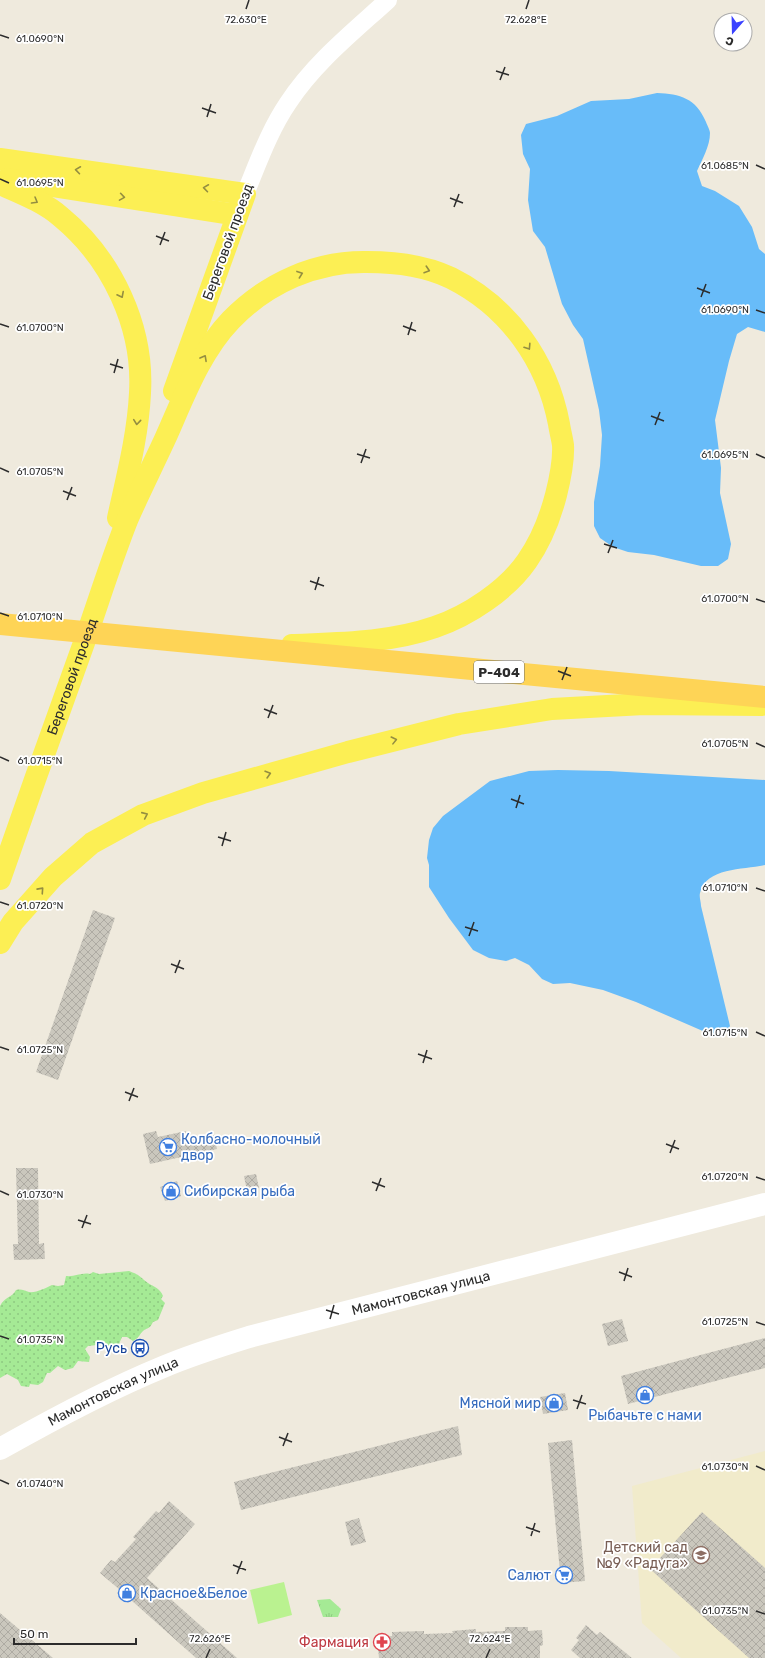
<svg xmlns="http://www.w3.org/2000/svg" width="765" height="1658" viewBox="0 0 765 1658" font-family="Rubik,sans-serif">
<defs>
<pattern id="grass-dots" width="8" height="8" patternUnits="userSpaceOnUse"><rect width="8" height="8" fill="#a5ea95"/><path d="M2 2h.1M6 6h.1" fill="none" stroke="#8ec981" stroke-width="1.8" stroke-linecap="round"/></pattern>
<pattern id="park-tufts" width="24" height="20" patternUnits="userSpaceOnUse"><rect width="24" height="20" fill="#a5ea95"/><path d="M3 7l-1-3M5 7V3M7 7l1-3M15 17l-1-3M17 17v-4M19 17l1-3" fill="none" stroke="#8ec981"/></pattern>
<pattern id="building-cross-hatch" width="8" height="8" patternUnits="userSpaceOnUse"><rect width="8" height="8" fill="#cac7bd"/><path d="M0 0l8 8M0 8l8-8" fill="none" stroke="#aeaba3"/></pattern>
</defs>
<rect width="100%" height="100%" fill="#efeadd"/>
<path fill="#f1ebcb" d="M 765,1451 L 765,1658 L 681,1658 L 642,1623 L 632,1486 Z"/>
<path fill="url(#grass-dots)" d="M 129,1271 C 140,1275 139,1276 148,1283 C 154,1287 160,1288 163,1296 L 161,1299 L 165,1303 L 158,1320 L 153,1322 C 149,1330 148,1327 143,1331 C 139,1335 139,1338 133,1341 L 127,1337 L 122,1337 L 119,1344 L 111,1347 L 99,1343 L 97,1345 L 88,1346 L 85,1349 L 90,1357 L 89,1362 L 78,1361 L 73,1368 L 65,1370 L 58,1366 L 50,1373 L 47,1373 L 43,1382 L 38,1385 L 30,1384 L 29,1387 L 21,1386 L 18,1380 L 7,1374 L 0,1378 L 0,1306 C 5,1296 12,1298 16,1290 C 22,1289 23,1290 29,1292 C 36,1293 46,1288 52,1285 L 58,1286 L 64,1285 L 66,1276 C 75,1277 82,1272 90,1274 L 93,1272 L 99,1274 Z"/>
<path fill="url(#park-tufts)" d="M 330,1599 L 341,1609 L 338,1617 L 323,1617 L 317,1600 Z"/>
<path fill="#baf290" d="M 284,1582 L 292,1615 L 258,1624 L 250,1590 Z"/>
<path fill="#68bcf9" d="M 657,93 C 680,94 696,98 706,122 C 707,125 710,130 710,133 C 710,146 702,160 697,171 L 702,186 L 715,191 L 739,206 L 752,227 L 759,249 L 765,254 L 765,332 L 748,327 L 737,334 L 729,361 L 715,420 L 721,468 L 720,493 L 731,544 L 728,559 L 718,566 L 701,566 L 654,555 L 628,552 L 613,547 L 600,538 L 594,526 L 594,502 L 600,466 L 602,435 L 599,410 L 583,339 L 573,325 L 562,304 L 545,247 L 533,231 L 528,200 L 530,169 L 523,154 L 521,135 L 526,124 L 557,116 L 591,101 L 629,99 Z
M 558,770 L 609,771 L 765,780 L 765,865 C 744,870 706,867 700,893 C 699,897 701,902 701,906 L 730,1026 L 723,1037 L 712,1035 L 636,1002 L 603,990 L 570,983 L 553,984 L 542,979 L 529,965 L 515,958 L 506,961 L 489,958 L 473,950 L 449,918 L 429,887 L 429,865 L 427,858 L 429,840 L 433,828 L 443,816 L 490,781 L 529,771 Z"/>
<path fill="url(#building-cross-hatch)" d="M 93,910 L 115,918 L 58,1080 L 36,1072 Z
M 156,1131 L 158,1137 L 186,1131 L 188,1140 L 214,1135 L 217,1149 L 150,1164 L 143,1134 Z
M 16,1168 L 38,1168 L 39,1244 L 44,1243 L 45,1259 L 14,1260 L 13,1244 L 18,1244 Z
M 256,1174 L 259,1188 L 247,1191 L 244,1176 Z
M 177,1181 L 181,1196 L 165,1201 L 160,1187 Z
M 622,1319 L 628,1341 L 608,1346 L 602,1324 Z
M 765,1338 L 765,1368 L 628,1404 L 621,1376 Z
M 565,1393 L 568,1410 L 543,1414 L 540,1397 Z
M 458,1426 L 462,1455 L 241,1510 L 234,1482 Z
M 572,1440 L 585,1581 L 561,1583 L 548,1443 Z
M 169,1501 L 195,1524 L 147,1578 L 237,1658 L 196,1658 L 131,1600 L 128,1603 L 117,1593 L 120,1590 L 100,1573 L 111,1560 L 115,1562 L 136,1539 L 133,1537 L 156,1511 L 159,1513 Z
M 702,1512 L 765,1568 L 765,1658 L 749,1658 L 650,1569 Z
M 359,1518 L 366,1542 L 351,1546 L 345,1522 Z
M 0,1613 L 53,1658 L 0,1658 Z
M 586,1625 L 597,1635 L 600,1632 L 632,1658 L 580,1658 L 571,1650 L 579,1640 L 576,1638 Z
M 505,1627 L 528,1627 L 528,1631 L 542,1630 L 543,1645 L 540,1646 L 540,1658 L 379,1658 L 377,1637 L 392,1636 L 392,1632 L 424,1631 L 424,1634 L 453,1633 L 452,1631 L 476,1629 L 476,1632 L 505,1631 Z"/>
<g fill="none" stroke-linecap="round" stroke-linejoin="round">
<path stroke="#fff" stroke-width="18" d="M 245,194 C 258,163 269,131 288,103 C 314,63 353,32 388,0"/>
<path stroke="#fff" stroke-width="22" id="s1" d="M 0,1449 C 53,1419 107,1390 163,1367 C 191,1355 220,1346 249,1337 L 765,1204"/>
<g stroke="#fcef54" stroke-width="22">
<path d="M 0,159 L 245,194 L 174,391"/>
<path d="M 7,179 L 237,215"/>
<path d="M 0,184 C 20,193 44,202 61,217 C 112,259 144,327 140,393 C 138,435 127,477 118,518"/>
<path id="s2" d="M 0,879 C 28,799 56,720 85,640 C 99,600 112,558 128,518 C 140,491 153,465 165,439 C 183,399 200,352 231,320 C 267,283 316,261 367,262 C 395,262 426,266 451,278 C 509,307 547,361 559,424 C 560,431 562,438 563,445 C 564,462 560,479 556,495 C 550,518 541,541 527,561 C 507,590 468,616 435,627 C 389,643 340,643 292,645"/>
<path d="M 0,943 L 13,922 L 53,877 L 92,843 L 143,815 L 203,793 L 348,752 L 459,724 L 552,709 L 644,704 L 762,705"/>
</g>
<path stroke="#fed456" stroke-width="22" d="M 0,624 L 765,697"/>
</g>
<defs><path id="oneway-chevron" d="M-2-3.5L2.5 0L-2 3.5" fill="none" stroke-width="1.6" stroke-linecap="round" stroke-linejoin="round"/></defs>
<g stroke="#948e40">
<use href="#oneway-chevron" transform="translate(78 170) rotate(-172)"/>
<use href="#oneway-chevron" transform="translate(206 188) rotate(-172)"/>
<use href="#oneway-chevron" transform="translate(122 197) rotate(9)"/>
<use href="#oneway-chevron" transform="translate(35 201) rotate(30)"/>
<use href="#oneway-chevron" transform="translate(427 270) rotate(18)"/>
<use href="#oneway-chevron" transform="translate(300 274) rotate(-20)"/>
<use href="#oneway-chevron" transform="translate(121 295) rotate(63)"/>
<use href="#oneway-chevron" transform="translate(528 347) rotate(57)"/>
<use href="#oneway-chevron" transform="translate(204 358) rotate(-61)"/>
<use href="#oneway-chevron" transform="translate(137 422) rotate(96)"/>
<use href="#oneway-chevron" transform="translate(394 740) rotate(-14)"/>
<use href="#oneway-chevron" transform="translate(268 774) rotate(-16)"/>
<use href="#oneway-chevron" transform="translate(145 815) rotate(-24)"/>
<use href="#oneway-chevron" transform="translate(41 890) rotate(-48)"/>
</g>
<path fill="none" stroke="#2c2c2c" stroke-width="1.5" d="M 246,9 L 249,0M 526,9 L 529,0M 0,35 L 9,38M 496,71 L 509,75M 500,80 L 505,67M 202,108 L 216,113M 207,117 L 211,104M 756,165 L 765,169M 0,179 L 9,183M 450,198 L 463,203M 454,207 L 459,194M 156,236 L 169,241M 160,245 L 165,232M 697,288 L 710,293M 701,297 L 706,284M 756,310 L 765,313M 0,324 L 9,327M 403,326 L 416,331M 408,335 L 412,322M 110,364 L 123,368M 114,373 L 118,359M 651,416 L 664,421M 655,425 L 660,412M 357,454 L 370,458M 756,454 L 765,458M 361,463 L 366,449M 0,468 L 9,472M 63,491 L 76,496M 67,500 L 72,487M 604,544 L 617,548M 608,553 L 613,540M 310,581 L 324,586M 315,590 L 319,577M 756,599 L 765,602M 0,613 L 9,616M 558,671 L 571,676M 562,680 L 567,667M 264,709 L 277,714M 268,718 L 273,705M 756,743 L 765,747M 0,757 L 9,761M 511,799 L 524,804M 516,808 L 520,795M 218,837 L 231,841M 222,846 L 226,832M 756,888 L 765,891M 0,902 L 9,905M 465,927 L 478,931M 469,936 L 474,922M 171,964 L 184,969M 175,973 L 180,960M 756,1032 L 765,1036M 0,1047 L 9,1050M 418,1054 L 432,1059M 423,1063 L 427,1050M 125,1092 L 138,1097M 129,1101 L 134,1088M 666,1144 L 679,1149M 670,1153 L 675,1140M 756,1177 L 765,1180M 372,1182 L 385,1187M 0,1191 L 9,1195M 376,1191 L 381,1178M 78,1220 L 91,1224M 82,1228 L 87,1215M 619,1272 L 632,1277M 624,1281 L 628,1268M 326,1310 L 339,1314M 330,1319 L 334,1305M 756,1322 L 765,1325M 0,1336 L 9,1339M 573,1400 L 586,1404M 577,1409 L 582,1395M 279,1437 L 292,1442M 283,1446 L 288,1433M 756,1466 L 765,1470M 0,1480 L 9,1484M 526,1527 L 540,1532M 531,1536 L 535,1523M 233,1565 L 246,1570M 237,1574 L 242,1561M 756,1611 L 765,1614M 206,1658 L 210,1649M 486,1658 L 490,1649"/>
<defs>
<g id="supermarket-ring" transform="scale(0.9)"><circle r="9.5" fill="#fff" stroke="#3f7fe0" stroke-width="1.5"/><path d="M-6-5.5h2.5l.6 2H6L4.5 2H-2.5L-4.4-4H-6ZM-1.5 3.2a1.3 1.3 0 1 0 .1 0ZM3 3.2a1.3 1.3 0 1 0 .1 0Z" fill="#3f7fe0"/></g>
<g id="shop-ring" transform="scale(0.9)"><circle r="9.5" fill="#fff" stroke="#3f7fe0" stroke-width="1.5"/><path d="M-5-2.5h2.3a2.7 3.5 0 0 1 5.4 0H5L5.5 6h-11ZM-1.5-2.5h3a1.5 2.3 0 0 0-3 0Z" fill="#3f7fe0"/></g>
<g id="bus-ring" transform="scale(0.9)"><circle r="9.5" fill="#fff" stroke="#1a4fb4" stroke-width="1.5"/><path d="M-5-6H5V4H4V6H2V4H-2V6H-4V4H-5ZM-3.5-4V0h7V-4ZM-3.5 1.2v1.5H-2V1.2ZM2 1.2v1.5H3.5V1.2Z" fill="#1a4fb4"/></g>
<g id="school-ring" transform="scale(0.9)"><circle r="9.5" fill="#fff" stroke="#8d6e63" stroke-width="1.5"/><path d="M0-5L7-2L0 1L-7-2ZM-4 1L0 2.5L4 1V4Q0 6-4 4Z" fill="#8d6e63"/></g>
<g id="pharmacy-ring" transform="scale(0.9)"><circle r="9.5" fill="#fff" stroke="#e0444e" stroke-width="1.5"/><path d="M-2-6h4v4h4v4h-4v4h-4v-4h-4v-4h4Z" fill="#e0444e"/></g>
</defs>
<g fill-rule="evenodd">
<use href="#supermarket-ring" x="168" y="1147"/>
<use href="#shop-ring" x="171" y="1191"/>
<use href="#bus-ring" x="140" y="1348"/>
<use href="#shop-ring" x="645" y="1395"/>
<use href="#shop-ring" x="554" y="1403"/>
<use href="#school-ring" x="701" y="1555"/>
<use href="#supermarket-ring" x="564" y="1575"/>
<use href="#shop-ring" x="127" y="1593"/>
<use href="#pharmacy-ring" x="382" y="1642"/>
</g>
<g text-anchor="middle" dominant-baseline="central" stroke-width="3.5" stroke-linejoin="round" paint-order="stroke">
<rect fill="#fff" stroke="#6b6b6b" stroke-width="1" x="474" y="661" width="50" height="22" rx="3"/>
<g font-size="13" font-weight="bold" fill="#2c2c2c">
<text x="499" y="672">Р-404</text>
</g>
<g font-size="14" fill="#2c2c2c" stroke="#fff">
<text transform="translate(228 242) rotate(-70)">Береговой проезд</text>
<text stroke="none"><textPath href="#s2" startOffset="215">Береговой проезд</textPath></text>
<text stroke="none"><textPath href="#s1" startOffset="451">Мамонтовская улица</textPath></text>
<text stroke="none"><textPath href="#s1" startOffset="127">Мамонтовская улица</textPath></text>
</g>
<g font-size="14" fill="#366cbe" stroke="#fff" text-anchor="start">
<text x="181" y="1139">Колбасно-молочный<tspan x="181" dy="16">двор</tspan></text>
<text x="184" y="1191">Сибирская рыба</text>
<text x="541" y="1403" text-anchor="end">Мясной мир</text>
<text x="645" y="1415" text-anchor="middle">Рыбачьте с нами</text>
<text x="551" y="1575" text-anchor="end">Салют</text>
<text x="140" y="1593">Красное&amp;Белое</text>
</g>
<g font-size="14" fill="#164399" stroke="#fff" text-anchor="end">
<text x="127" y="1348">Русь</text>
</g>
<g font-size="14" fill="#785e54" stroke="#fff" text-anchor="end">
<text x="688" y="1547">Детский сад<tspan x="688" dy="16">№9 «Радуга»</tspan></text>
</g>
<g font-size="14" fill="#be3a42" stroke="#fff" text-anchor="end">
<text x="369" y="1642">Фармация</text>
</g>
</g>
<g font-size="10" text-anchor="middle" fill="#2c2c2c" stroke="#fff" stroke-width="3.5" stroke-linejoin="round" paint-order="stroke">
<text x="246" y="23">72.630°E</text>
<text x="526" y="23">72.628°E</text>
<text x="40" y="42">61.0690°N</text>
<text x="725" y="169">61.0685°N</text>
<text x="40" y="186">61.0695°N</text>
<text x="725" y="313">61.0690°N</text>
<text x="40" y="331">61.0700°N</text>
<text x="725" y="458">61.0695°N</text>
<text x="40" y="475">61.0705°N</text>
<text x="725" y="602">61.0700°N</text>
<text x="40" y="620">61.0710°N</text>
<text x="725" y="747">61.0705°N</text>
<text x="40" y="764">61.0715°N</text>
<text x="725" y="891">61.0710°N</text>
<text x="40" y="909">61.0720°N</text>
<text x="725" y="1036">61.0715°N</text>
<text x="40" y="1053">61.0725°N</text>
<text x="725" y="1180">61.0720°N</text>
<text x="40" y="1198">61.0730°N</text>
<text x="725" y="1325">61.0725°N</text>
<text x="40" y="1343">61.0735°N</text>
<text x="725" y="1470">61.0730°N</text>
<text x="40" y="1487">61.0740°N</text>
<text x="725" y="1614">61.0735°N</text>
<text x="210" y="1642">72.626°E</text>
<text x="490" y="1642">72.624°E</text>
</g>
<g transform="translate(733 32) rotate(200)"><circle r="19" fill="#ffffff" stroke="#ababab"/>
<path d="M0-3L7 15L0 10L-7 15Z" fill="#3a41ff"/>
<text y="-6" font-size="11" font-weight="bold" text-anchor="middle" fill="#2c2c2c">С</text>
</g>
<path d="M14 1638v6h122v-6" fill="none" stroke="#2c2c2c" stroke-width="2"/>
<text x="20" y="1638" font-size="12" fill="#2c2c2c" stroke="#ffffff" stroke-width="3" paint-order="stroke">50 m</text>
</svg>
